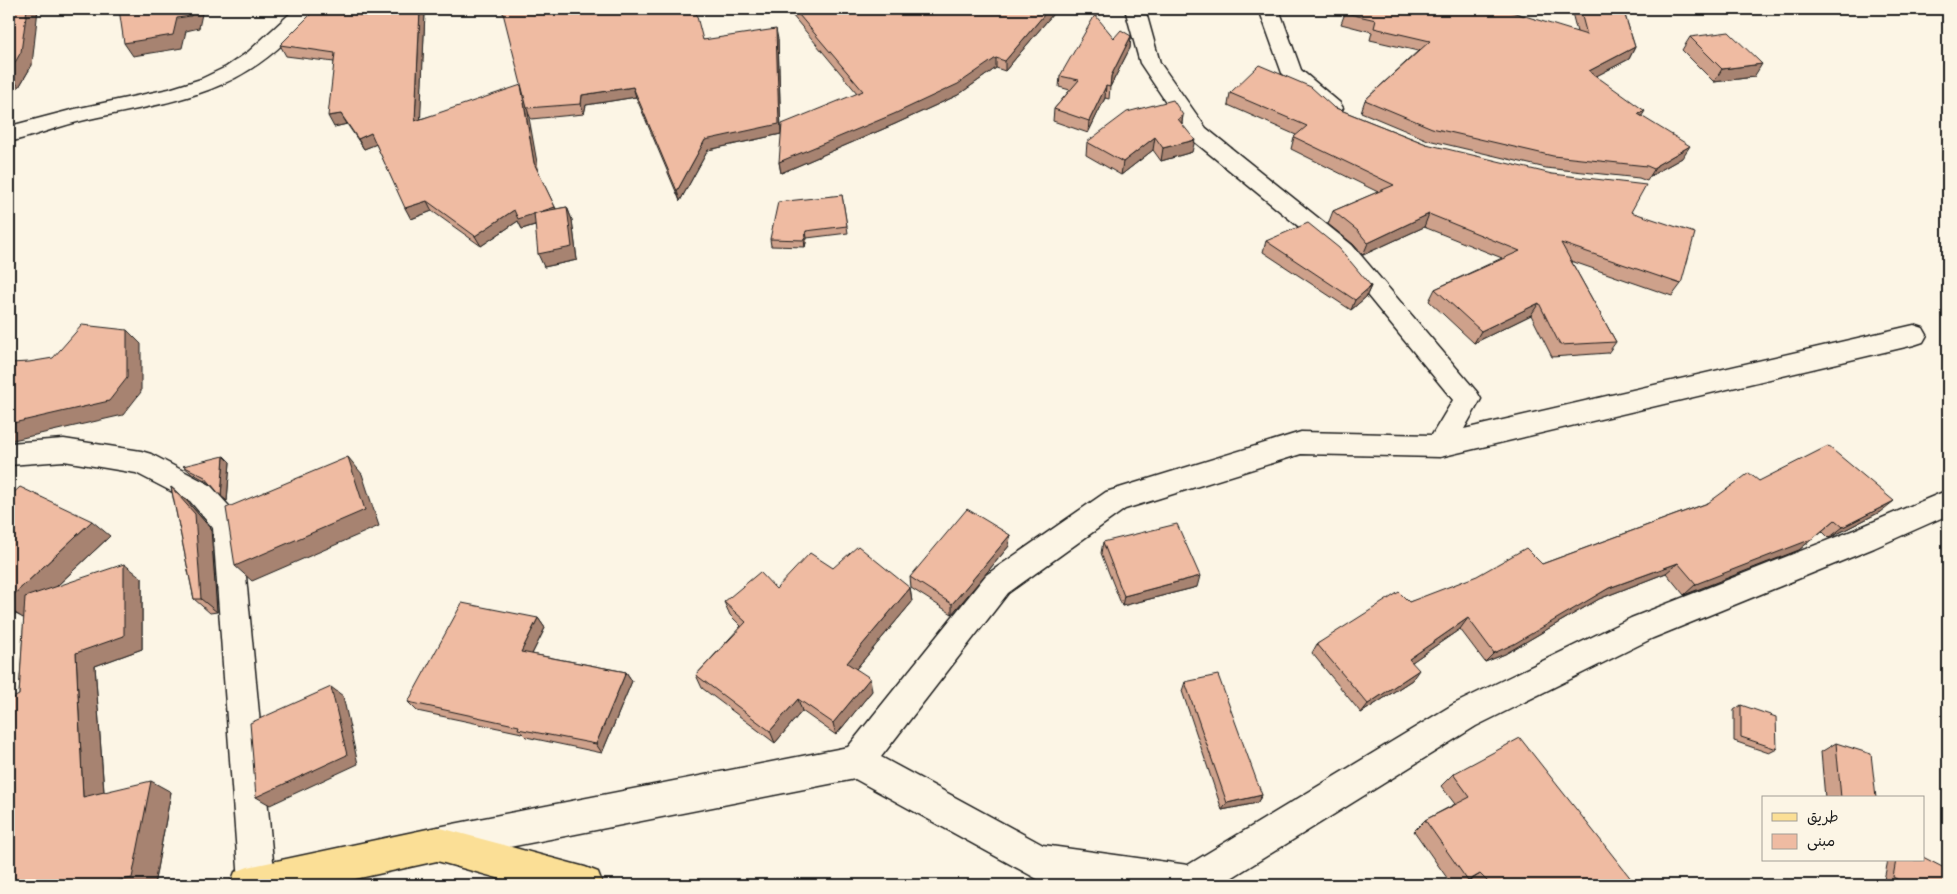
<svg xmlns="http://www.w3.org/2000/svg" width="1957" height="894" viewBox="0 0 1957 894" font-family="'Architects Daughter','Playpen Sans Arabic',sans-serif">
<rect width="100%" height="100%" fill="#fcf5e5"/>
<filter id="ink" filterUnits="userSpaceOnUse"><feTurbulence type="fractalNoise" baseFrequency=".02" numOctaves="2"/><feDisplacementMap in="SourceGraphic" scale="10" xChannelSelector="R" yChannelSelector="G"/><feConvolveMatrix kernelMatrix="1 2 1 2 8 2 1 2 1" color-interpolation-filters="sRGB"/></filter>
<g filter="url(#ink)">
<g fill="none" stroke-linecap="round" stroke-linejoin="round">
<g stroke="#1c1c1c" stroke-width="3">
<path id="minor" d="M 295,9 L 315,9 C 307,20 296,30 287,40 C 228,98 162,103 85,120 C 59,126 35,136 9,142 L 9,127 L 14,125 L 75,109 L 169,89 L 201,79 L 226,67 L 248,52 Z
M 1125,9 L 1145,9 L 1160,63 L 1206,128 L 1352,245 L 1477,392 L 1481,399 L 1464,429 L 1914,325 L 1923,328 L 1927,335 L 1923,342 L 1914,345 L 1440,457 L 1301,454 L 1125,509 L 1008,593 L 881,757 L 1043,845 L 1188,865 L 1454,704 L 1631,618 L 1854,530 L 1948,490 L 1948,515 L 1874,548 L 1653,638 L 1476,726 L 1220,885 L 1080,885 L 1039,880 L 855,779 L 438,861 L 426,856 L 421,844 L 426,832 L 438,827 L 848,747 L 986,575 L 1106,492 L 1301,432 L 1432,435 L 1453,400 L 1336,257 L 1190,138 L 1140,63 Z
M 1259,9 L 1279,9 L 1301,70 L 1340,103 L 1343,108 L 1340,113 L 1332,115 L 1324,113 L 1282,73 Z
M 64,439 L 141,451 L 151,454 L 210,485 L 237,515 L 241,524 L 275,882 L 273,885 L 241,885 L 239,882 L 213,528 L 190,501 L 136,473 L 64,461 L 9,465 L 9,443 Z"/>
</g>
<g stroke="#1c1c1c" stroke-width="3">
<path id="major" d="M 437,827 L 585,867 L 598,872 L 603,885 L 522,885 L 437,861 L 328,885 L 230,885 L 235,872 L 248,867 Z"/>
</g>
<use href="#minor" fill="#fcf5e5" fill-rule="evenodd"/>
<use href="#major" fill="#fbdf96" fill-rule="evenodd"/>
</g>
<path fill="#cea18b" stroke="#1c1c1c" d="M 9,9 L 32,65 L 19,87 L 9,88 Z
M 373,9 L 496,9 L 425,12 L 420,119 L 703,40 L 778,39 L 781,134 L 708,150 L 680,201 L 636,97 L 586,105 L 584,114 L 531,119 L 527,110 L 538,172 L 556,209 L 567,207 L 572,220 L 577,260 L 544,267 L 535,225 L 522,229 L 518,221 L 481,246 L 432,211 L 411,219 L 376,144 L 364,149 L 347,124 L 334,127 L 334,62 L 286,56 L 280,45 L 367,16 Z
M 787,9 L 1057,9 L 1005,71 L 996,68 L 958,95 L 895,124 L 781,173 L 779,162 L 857,93 Z
M 1571,9 L 1623,9 L 1635,47 L 1629,59 L 1596,76 L 1642,116 L 1682,158 L 1650,176 L 1647,181 L 1639,178 L 1546,168 L 1428,140 L 1361,112 L 1365,100 L 1418,51 L 1370,40 L 1372,32 L 1341,24 L 1345,13 L 1577,32 Z
M 1131,36 L 1130,48 L 1110,87 L 1109,99 L 1105,98 L 1088,133 L 1053,121 L 1054,109 L 1070,90 L 1059,87 L 1060,76 L 1114,38 Z
M 1690,37 L 1754,77 L 1714,82 L 1682,50 Z
M 1230,93 L 1333,107 L 1426,144 L 1631,212 L 1681,284 L 1672,296 L 1571,261 L 1616,342 L 1608,353 L 1552,357 L 1531,315 L 1474,343 L 1429,301 L 1435,289 L 1502,258 L 1424,227 L 1363,255 L 1353,244 L 1328,224 L 1333,211 L 1378,192 L 1291,149 L 1294,137 L 1296,135 L 1228,105 Z
M 1183,115 L 1182,123 L 1192,152 L 1161,161 L 1153,150 L 1121,175 L 1086,155 L 1087,142 Z
M 842,195 L 848,233 L 807,238 L 805,247 L 771,246 L 770,239 Z
M 1266,241 L 1371,286 L 1366,297 L 1351,310 L 1263,252 Z
M 230,462 L 227,501 L 210,483 L 190,472 L 183,466 Z
M 1759,481 L 1880,512 L 1829,538 L 1822,531 L 1799,550 L 1684,595 L 1666,573 L 1599,599 L 1505,654 L 1485,662 L 1460,629 L 1412,662 L 1412,680 L 1361,713 L 1312,653 L 1317,644 L 1409,602 L 1542,564 L 1708,503 Z
M 171,487 L 187,501 L 211,529 L 217,612 L 210,613 L 194,599 Z
M 9,497 L 110,536 L 57,586 L 142,578 L 142,649 L 95,666 L 104,792 L 171,792 L 154,885 L 19,695 L 24,618 L 9,611 Z
M 1010,535 L 1009,546 L 952,614 L 911,588 L 910,577 Z
M 1103,542 L 1197,587 L 1122,606 L 1101,553 Z
M 833,568 L 910,588 L 912,602 L 856,669 L 872,691 L 836,735 L 802,711 L 775,743 L 702,688 L 696,675 L 741,626 L 730,615 L 724,602 L 776,589 Z
M 538,618 L 545,628 L 532,654 L 626,672 L 632,681 L 602,753 L 526,737 L 522,733 L 417,711 L 408,702 Z
M 1185,682 L 1262,795 L 1257,803 L 1222,810 L 1182,691 Z
M 1741,705 L 1777,749 L 1769,753 L 1734,741 L 1734,710 Z
M 1836,743 L 1876,798 L 1825,798 L 1821,752 Z
M 1453,774 L 1636,885 L 1469,885 L 1467,883 L 1463,885 L 1452,885 L 1414,831 L 1425,820 L 1455,804 L 1441,786 Z
M 1888,860 L 1923,860 L 1946,885 L 1893,885 L 1884,880 Z"/>
<path fill="#a78371" stroke="#1c1c1c" d="M 27,9 L 38,9 L 32,65 L 19,87 L 9,73 Z
M 193,9 L 203,9 L 199,28 L 186,31 L 182,48 L 133,56 L 124,43 L 177,18 Z
M 420,9 L 424,9 L 425,12 L 420,131 L 415,121 Z
M 1049,9 L 1057,9 L 1005,71 L 1005,61 Z
M 776,29 L 778,39 L 781,134 L 708,150 L 680,201 L 677,191 L 705,140 Z
M 1131,36 L 1130,48 L 1110,87 L 1111,76 Z
M 1635,47 L 1629,59 L 1583,83 L 1589,71 Z
M 996,58 L 996,68 L 958,95 L 895,124 L 781,173 L 779,162 Z
M 1762,64 L 1754,77 L 1714,82 L 1722,69 Z
M 521,85 L 525,95 L 539,174 L 534,163 Z
M 1106,86 L 1105,98 L 1088,133 L 1089,121 Z
M 633,87 L 636,97 L 586,105 L 584,114 L 581,104 L 582,95 Z
M 1645,111 L 1638,122 L 1638,114 Z
M 341,114 L 347,124 L 334,127 L 328,116 Z
M 1183,115 L 1181,128 L 1178,119 Z
M 371,133 L 377,144 L 364,149 L 358,139 Z
M 1155,137 L 1153,150 L 1121,175 L 1123,162 Z
M 1195,140 L 1192,152 L 1161,161 L 1163,148 Z
M 1690,146 L 1682,158 L 1650,176 L 1657,165 Z
M 427,201 L 432,211 L 411,219 L 405,208 Z
M 555,207 L 559,217 L 522,229 L 518,221 L 481,246 L 475,236 L 514,210 Z
M 567,207 L 572,220 L 577,260 L 544,267 L 538,254 Z
M 1429,214 L 1424,227 L 1363,255 L 1368,243 Z
M 806,231 L 807,238 L 805,247 L 804,240 Z
M 1371,286 L 1366,297 L 1351,310 L 1355,300 Z
M 1539,303 L 1531,315 L 1474,343 L 1481,331 Z
M 127,330 L 141,344 L 141,392 L 123,415 L 9,441 L 9,424 Z
M 224,456 L 230,462 L 227,501 L 221,496 Z
M 348,457 L 362,474 L 379,526 L 252,581 L 235,566 Z
M 171,487 L 187,501 L 211,529 L 217,612 L 201,599 Z
M 1894,501 L 1880,512 L 1829,538 L 1843,527 Z
M 1835,520 L 1799,550 L 1684,595 L 1696,584 Z
M 92,521 L 110,536 L 23,618 L 9,609 L 9,599 Z
M 1010,535 L 1009,546 L 952,614 L 952,604 Z
M 1678,563 L 1666,573 L 1599,599 L 1505,654 L 1485,662 L 1494,653 L 1609,588 Z
M 124,564 L 142,578 L 142,649 L 95,666 L 105,807 L 83,797 L 76,653 Z
M 1200,576 L 1197,587 L 1122,606 L 1124,596 Z
M 910,588 L 912,602 L 850,676 L 847,663 Z
M 538,618 L 545,628 L 528,662 L 521,652 Z
M 1468,618 L 1460,629 L 1402,669 L 1409,659 Z
M 1419,670 L 1412,680 L 1361,713 L 1368,704 Z
M 626,672 L 632,681 L 602,753 L 596,744 Z
M 870,678 L 872,691 L 836,735 L 833,723 Z
M 331,687 L 343,696 L 358,764 L 270,805 L 256,797 Z
M 798,699 L 802,711 L 775,743 L 770,731 Z
M 151,781 L 171,792 L 154,885 L 100,885 Z
M 1262,795 L 1257,803 L 1222,810 L 1227,803 Z
M 1480,874 L 1467,883 L 1461,885 L 1468,881 Z"/>
<path fill="#efbba2" stroke="#1c1c1c" d="M 9,9 L 27,9 L 21,52 L 9,73 Z
M 119,9 L 193,9 L 191,16 L 177,18 L 173,35 L 124,43 Z
M 316,9 L 367,16 L 373,9 L 420,9 L 415,121 L 521,85 L 534,163 L 555,207 L 518,219 L 514,210 L 475,236 L 427,201 L 405,208 L 371,133 L 358,139 L 341,114 L 328,116 L 335,53 L 280,45 Z
M 502,9 L 695,9 L 703,40 L 776,29 L 779,124 L 705,140 L 677,191 L 633,87 L 582,95 L 581,104 L 527,108 Z
M 794,9 L 1049,9 L 1005,61 L 996,58 L 958,84 L 894,114 L 779,162 L 782,124 L 863,91 Z
M 1346,9 L 1502,9 L 1587,35 L 1580,9 L 1623,9 L 1635,47 L 1589,71 L 1645,111 L 1638,114 L 1690,146 L 1657,165 L 1654,169 L 1647,166 L 1553,156 L 1432,128 L 1365,100 L 1430,41 L 1374,28 L 1376,20 L 1345,13 Z
M 1095,15 L 1114,38 L 1121,30 L 1131,36 L 1111,76 L 1110,87 L 1106,86 L 1089,121 L 1054,109 L 1079,80 L 1060,76 Z
M 1729,32 L 1762,64 L 1722,69 L 1690,37 Z
M 1259,65 L 1311,87 L 1333,107 L 1426,144 L 1552,174 L 1646,185 L 1631,212 L 1695,233 L 1681,284 L 1561,243 L 1616,342 L 1560,345 L 1539,303 L 1481,331 L 1435,289 L 1520,251 L 1429,214 L 1368,243 L 1358,231 L 1333,211 L 1394,185 L 1294,137 L 1307,126 L 1230,93 Z
M 1173,100 L 1183,115 L 1178,119 L 1195,140 L 1163,148 L 1155,137 L 1123,162 L 1087,142 L 1127,112 Z
M 842,195 L 847,226 L 806,231 L 804,240 L 770,239 L 778,202 Z
M 567,207 L 572,247 L 538,254 L 534,213 Z
M 1308,223 L 1339,248 L 1371,286 L 1355,300 L 1266,241 Z
M 82,325 L 127,330 L 127,378 L 109,401 L 9,424 L 9,365 L 10,363 L 29,362 L 53,358 Z
M 1828,446 L 1894,501 L 1843,527 L 1835,520 L 1812,539 L 1696,584 L 1678,563 L 1609,588 L 1514,644 L 1494,653 L 1468,618 L 1409,659 L 1419,670 L 1368,704 L 1317,644 L 1399,592 L 1409,602 L 1477,576 L 1526,548 L 1542,564 L 1708,503 L 1749,473 L 1759,481 Z
M 224,456 L 221,496 L 205,477 L 183,466 Z
M 348,457 L 365,510 L 235,566 L 226,508 Z
M 20,487 L 92,521 L 9,599 L 9,497 Z
M 171,487 L 195,514 L 201,599 L 194,599 Z
M 967,509 L 1010,535 L 952,604 L 910,577 Z
M 1177,524 L 1200,576 L 1124,596 L 1103,542 Z
M 858,546 L 910,588 L 847,663 L 870,678 L 833,723 L 798,699 L 770,731 L 696,675 L 746,622 L 724,602 L 760,572 L 776,589 L 810,553 L 833,568 Z
M 124,564 L 124,636 L 76,653 L 83,797 L 151,781 L 132,878 L 100,885 L 9,885 L 9,700 L 19,695 L 25,597 Z
M 462,603 L 538,618 L 521,652 L 626,672 L 596,744 L 518,729 L 519,726 L 408,702 Z
M 1218,675 L 1262,795 L 1227,803 L 1185,682 Z
M 331,687 L 347,755 L 256,797 L 250,723 Z
M 1741,705 L 1776,717 L 1777,749 L 1741,737 Z
M 1520,738 L 1636,885 L 1491,885 L 1480,874 L 1468,881 L 1425,820 L 1470,797 L 1453,774 Z
M 1836,743 L 1871,754 L 1876,798 L 1841,798 Z
M 1923,857 L 1948,870 L 1946,885 L 1908,885 L 1893,877 L 1896,860 L 1923,860 Z"/>
</g>
<rect width="1957" height="894" fill="none" stroke="#fcf5e5" stroke-width="30"/>
<rect x="15" y="15" width="1927" height="864" fill="none" stroke="#1c1c1c" stroke-width="2" filter="url(#ink)"/>
<rect x="1762" y="796" width="162" height="65" fill="#fcf5e5" stroke="#a29e95"/>
<rect x="1772" y="813" width="25" height="8" fill="#fbdf96" stroke="#a29e95"/>
<text x="1807" y="822" font-size="15" fill="#1c1c1c">طريق</text>
<rect x="1772" y="834" width="25" height="15" fill="#efbba2" stroke="#a29e95"/>
<text x="1807" y="846" font-size="15" fill="#1c1c1c">مبنى</text>
</svg>
